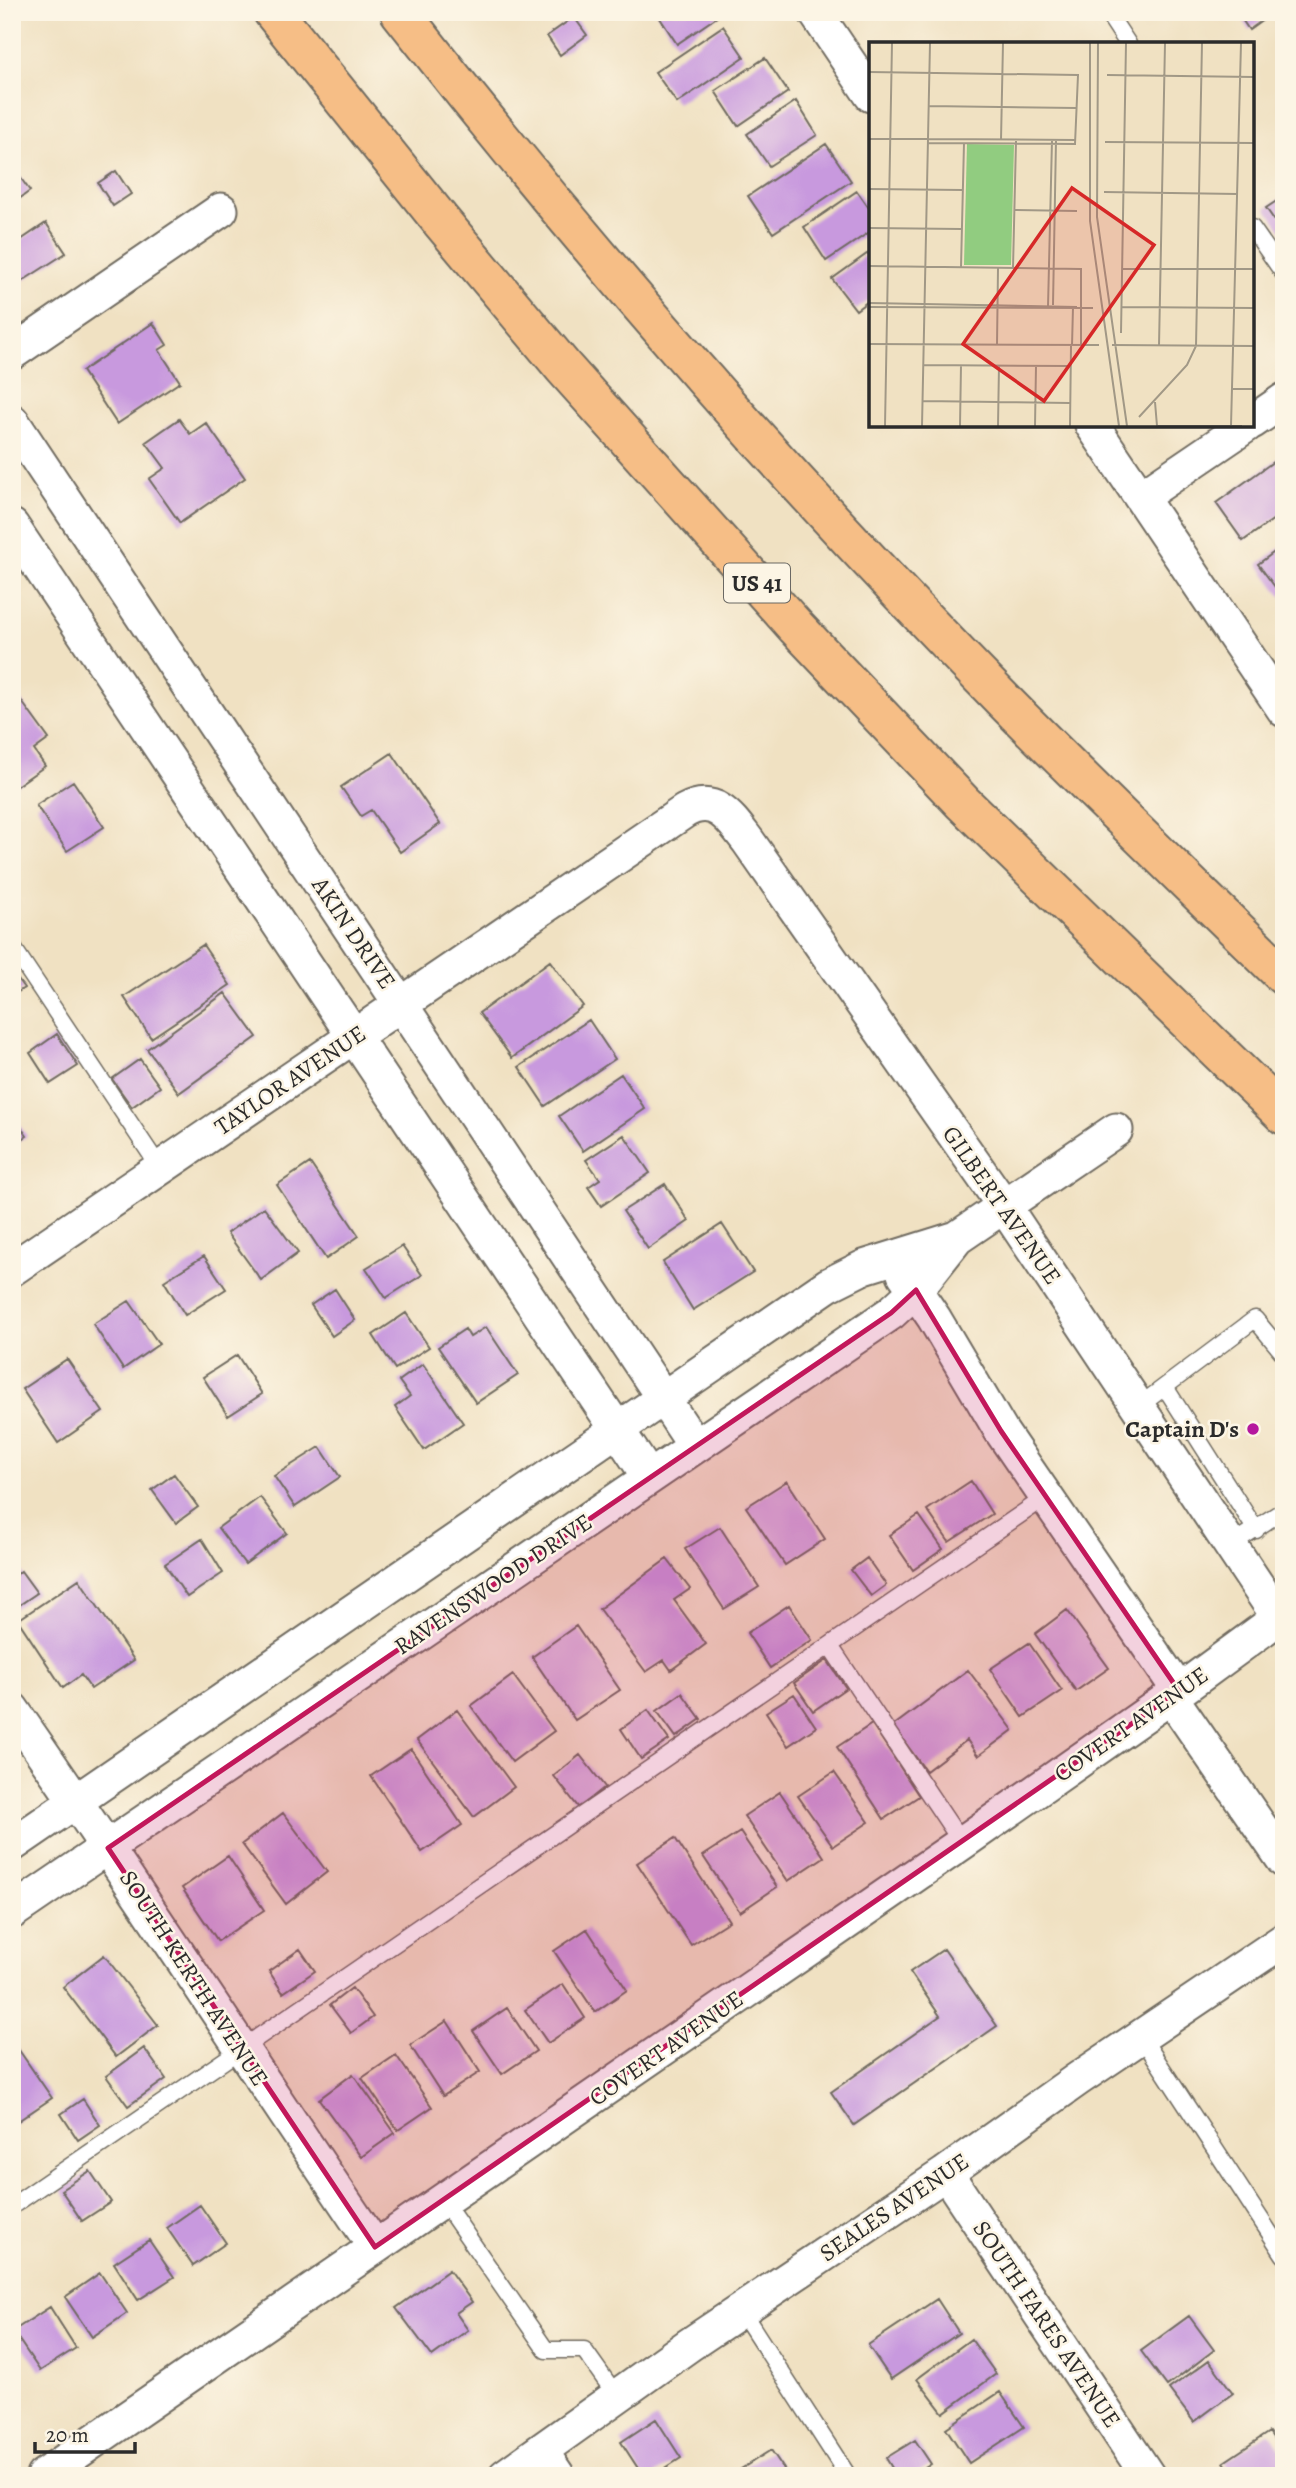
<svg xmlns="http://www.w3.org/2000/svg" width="1296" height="2488" viewBox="0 0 1296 2488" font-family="Alegreya,serif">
<rect width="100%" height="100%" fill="#fcf5e5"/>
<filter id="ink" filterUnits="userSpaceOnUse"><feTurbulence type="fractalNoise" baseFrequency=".0143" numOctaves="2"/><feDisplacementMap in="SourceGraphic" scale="14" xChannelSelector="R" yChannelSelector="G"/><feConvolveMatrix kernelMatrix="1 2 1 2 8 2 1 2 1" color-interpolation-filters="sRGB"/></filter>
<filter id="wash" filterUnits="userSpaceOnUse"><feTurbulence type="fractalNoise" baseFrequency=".00686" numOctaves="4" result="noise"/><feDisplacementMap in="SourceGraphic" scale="28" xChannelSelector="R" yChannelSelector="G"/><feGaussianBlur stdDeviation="1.57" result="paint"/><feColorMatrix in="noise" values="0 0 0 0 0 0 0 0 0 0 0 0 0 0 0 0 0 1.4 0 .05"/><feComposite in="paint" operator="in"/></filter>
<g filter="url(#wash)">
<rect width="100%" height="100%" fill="#f0e1c2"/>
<g id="blocks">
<path fill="#c899de" d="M 656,12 L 724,12 L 677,44 Z
M 1237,12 L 1274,12 L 1249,30 Z
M 574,17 L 587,35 L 560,55 L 547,36 Z
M 723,26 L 744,57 L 677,103 L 655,72 Z
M 765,58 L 788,92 L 738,126 L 715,91 Z
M 796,101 L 817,135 L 769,166 L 747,134 Z
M 826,144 L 851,181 L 773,233 L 748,196 Z
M 116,171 L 131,194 L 113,206 L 98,183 Z
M 17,173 L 30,191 L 12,204 L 12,177 Z
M 857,191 L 871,211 L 871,231 L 826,261 L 804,227 Z
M 1284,196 L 1284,234 L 1266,208 Z
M 46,223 L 66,253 L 21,282 L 12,270 L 12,246 Z
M 871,251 L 871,299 L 856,310 L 832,279 Z
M 153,323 L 167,345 L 159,350 L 180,382 L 117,424 L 82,371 Z
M 179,419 L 190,434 L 206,423 L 245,478 L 180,523 L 149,479 L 165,468 L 146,442 Z
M 1284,454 L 1284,512 L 1243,541 L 1216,503 Z
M 1284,545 L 1284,599 L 1258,564 Z
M 12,688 L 49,739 L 34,750 L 45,766 L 12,789 Z
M 392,753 L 440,824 L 400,852 L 371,810 L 361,816 L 341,787 Z
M 73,781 L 104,827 L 67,851 L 36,805 Z
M 203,945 L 230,985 L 151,1038 L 124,997 Z
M 550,961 L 583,1006 L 512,1058 L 479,1013 Z
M 12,972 L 24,988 L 12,996 Z
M 225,993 L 257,1037 L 179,1093 L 147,1049 Z
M 589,1020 L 615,1059 L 545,1106 L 519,1067 Z
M 57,1034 L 78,1066 L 50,1084 L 30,1053 Z
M 140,1059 L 160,1087 L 132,1107 L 112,1079 Z
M 621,1074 L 645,1109 L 583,1151 L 559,1116 Z
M 12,1114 L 27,1136 L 12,1146 Z
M 624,1135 L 650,1173 L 601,1206 L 588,1187 L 600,1179 L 586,1160 Z
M 310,1163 L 359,1236 L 326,1259 L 277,1185 Z
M 665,1184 L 689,1221 L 648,1249 L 623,1211 Z
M 264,1207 L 298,1253 L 261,1280 L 227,1233 Z
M 722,1224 L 753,1272 L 693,1310 L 663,1262 Z
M 402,1246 L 422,1275 L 386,1298 L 366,1268 Z
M 204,1256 L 226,1289 L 185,1315 L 164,1281 Z
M 335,1289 L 355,1320 L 332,1336 L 311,1305 Z
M 129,1301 L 159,1344 L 123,1369 L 93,1324 Z
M 406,1313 L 429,1347 L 395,1369 L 373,1335 Z
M 486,1327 L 518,1375 L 476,1403 L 438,1347 L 465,1329 L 470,1337 Z
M 237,1355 L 262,1394 L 228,1416 L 203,1377 Z
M 67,1359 L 103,1412 L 58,1443 L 22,1389 Z
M 423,1364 L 463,1423 L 424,1450 L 395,1407 L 410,1396 L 399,1381 Z
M 320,1447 L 340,1477 L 295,1507 L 274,1476 Z
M 174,1474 L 198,1507 L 176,1523 L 152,1490 Z
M 787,1481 L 825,1539 L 785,1565 L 746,1507 Z
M 971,1481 L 992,1514 L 949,1542 L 927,1510 Z
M 260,1497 L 287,1533 L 245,1564 L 218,1528 Z
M 919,1515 L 943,1549 L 913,1570 L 889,1535 Z
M 720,1527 L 759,1587 L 724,1609 L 685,1549 Z
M 202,1539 L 223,1573 L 187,1597 L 165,1564 Z
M 867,1558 L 886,1585 L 871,1596 L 851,1570 Z
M 667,1559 L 690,1589 L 674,1600 L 706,1644 L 671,1670 L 664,1660 L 646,1672 L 599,1609 Z
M 21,1571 L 37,1593 L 12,1610 L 12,1578 Z
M 79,1579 L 134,1660 L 91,1689 L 81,1675 L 63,1688 L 18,1620 Z
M 789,1605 L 812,1640 L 770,1668 L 747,1633 Z
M 1067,1610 L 1109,1668 L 1076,1691 L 1035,1634 Z
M 576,1626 L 620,1690 L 575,1720 L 532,1657 Z
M 1029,1643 L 1062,1691 L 1023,1717 L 990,1669 Z
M 827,1660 L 846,1688 L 813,1711 L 794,1683 Z
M 968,1670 L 1013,1730 L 978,1756 L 967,1740 L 926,1771 L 893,1726 Z
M 513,1675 L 554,1731 L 512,1762 L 471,1706 Z
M 682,1693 L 701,1719 L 676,1737 L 657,1711 Z
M 794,1694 L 816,1727 L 788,1746 L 766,1712 Z
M 457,1710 L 514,1787 L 474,1817 L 417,1740 Z
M 648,1710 L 669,1740 L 641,1759 L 621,1729 Z
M 872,1724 L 919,1796 L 884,1819 L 837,1747 Z
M 411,1749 L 462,1825 L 422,1852 L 371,1776 Z
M 580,1755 L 605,1787 L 579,1808 L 554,1776 Z
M 834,1772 L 869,1822 L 833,1846 L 798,1796 Z
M 780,1792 L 824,1857 L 788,1881 L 744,1816 Z
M 283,1813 L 327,1872 L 286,1904 L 242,1844 Z
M 740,1832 L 777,1887 L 740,1912 L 703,1856 Z
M 675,1838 L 729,1921 L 691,1945 L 637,1863 Z
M 228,1856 L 264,1910 L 218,1941 L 182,1888 Z
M 587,1929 L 627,1990 L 595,2012 L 554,1951 Z
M 300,1949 L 315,1971 L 283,1993 L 269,1971 Z
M 944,1949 L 997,2026 L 854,2125 L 831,2092 L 940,2016 L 910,1972 Z
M 104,1955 L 158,2025 L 116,2057 L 63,1987 Z
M 563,1984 L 585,2018 L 548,2043 L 525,2010 Z
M 352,1988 L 373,2017 L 351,2033 L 330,2005 Z
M 507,2008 L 536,2051 L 502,2074 L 473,2031 Z
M 447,2021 L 480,2072 L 443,2096 L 410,2045 Z
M 12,2040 L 52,2098 L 12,2125 Z
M 144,2048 L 166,2079 L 128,2106 L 106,2076 Z
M 396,2055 L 432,2107 L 398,2130 L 362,2078 Z
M 353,2074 L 395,2133 L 361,2157 L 319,2099 Z
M 83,2099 L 100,2125 L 78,2140 L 61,2114 Z
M 90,2171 L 111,2202 L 82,2221 L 61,2190 Z
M 200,2205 L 226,2243 L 193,2266 L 167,2228 Z
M 149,2240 L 174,2277 L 138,2300 L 114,2263 Z
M 449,2270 L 472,2302 L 456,2313 L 468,2330 L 432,2356 L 396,2308 Z
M 100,2273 L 127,2313 L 92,2337 L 65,2297 Z
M 937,2299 L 959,2333 L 891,2379 L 868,2345 Z
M 50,2307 L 76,2348 L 40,2371 L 13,2331 Z
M 1189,2316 L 1214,2350 L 1167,2386 L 1141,2351 Z
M 971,2339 L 996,2374 L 943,2413 L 917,2379 Z
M 1209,2360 L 1233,2393 L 1194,2422 L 1169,2389 Z
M 1000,2392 L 1024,2427 L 969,2463 L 946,2428 Z
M 656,2419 L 681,2458 L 653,2476 L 643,2476 L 621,2442 Z
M 1269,2432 L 1284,2453 L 1284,2466 L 1269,2476 L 1234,2476 L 1224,2462 Z
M 915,2440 L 931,2464 L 913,2476 L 897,2476 L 886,2458 Z
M 771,2450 L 786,2472 L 780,2476 L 746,2476 L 741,2469 Z"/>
</g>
</g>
<g filter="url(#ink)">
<use href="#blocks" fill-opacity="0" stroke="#706b60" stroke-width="2"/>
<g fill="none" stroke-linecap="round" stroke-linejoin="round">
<g stroke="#706b60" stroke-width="19">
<path id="lane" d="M 1107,12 L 1128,44
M 1252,228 L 1284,274
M 12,946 L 160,1168
M 1165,1387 L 1256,1530
M 1139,1406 L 1255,1319 L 1284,1354
M 1230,1545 L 1284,1510
M 830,1646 L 962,1843
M 1141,2036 L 1284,2255
M 443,2201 L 546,2350 L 584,2350 L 618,2398
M 12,2206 L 1046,1497
M 741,2310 L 848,2476"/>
</g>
<g stroke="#706b60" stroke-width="37">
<path id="street" d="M 815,12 L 871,95
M 12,353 L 221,210
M 12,421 L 695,1446
M 1252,422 L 1284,400
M 1092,425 L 1284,710
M 1141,497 L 1247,425
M 12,526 L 649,1477
M 12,1269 L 685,811 C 716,794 731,819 748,841 L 1004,1206 L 1279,1618
M 904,1274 L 934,1318 L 1001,1431 L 1179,1691
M 1171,1697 L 1284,1861
M 12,1709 C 136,1887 254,2069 375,2247
M 12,1845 L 828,1285 L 864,1267 L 957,1238
M 12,1912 L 891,1313 L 916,1290 L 957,1238 L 1116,1130
M 946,2173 L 1148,2476
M 541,2451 L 558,2476
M 43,2476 L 962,1843 L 1179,1691 L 1284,1614
M 505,2476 L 689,2345 L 946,2173 L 1078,2079 L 1284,1940"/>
</g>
<g stroke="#706b60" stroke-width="42">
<path id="highway" d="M 273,12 L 440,220 L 564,368 L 796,627 L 963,803 L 1284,1115
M 400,12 C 588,252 789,482 1003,700 C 1095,793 1190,884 1284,976"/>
</g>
<use href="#lane" stroke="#fff" stroke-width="16"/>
<use href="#street" stroke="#fff" stroke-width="33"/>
<use href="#highway" stroke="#f6be86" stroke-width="38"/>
</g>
</g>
<path fill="#c2185b" fill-opacity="0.2" stroke="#c2185b" stroke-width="5" stroke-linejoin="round" d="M 916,1290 L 1001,1431 L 1179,1691 L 375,2247 L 108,1848 L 891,1313 Z"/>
<circle fill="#b5179e" stroke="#fcf5e5" stroke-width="2.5" cx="1253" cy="1429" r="7"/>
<g text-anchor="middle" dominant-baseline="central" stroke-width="5" stroke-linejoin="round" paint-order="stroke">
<rect fill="#fcf5e5" stroke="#6a6863" stroke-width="2" x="724" y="563.5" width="66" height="39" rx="5"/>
<g font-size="23" font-weight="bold" fill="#2b2b2b">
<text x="757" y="583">US 41</text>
</g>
<g font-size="24" fill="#2b2b2b" stroke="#fcf5e5">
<text transform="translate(354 933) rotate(56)">AKIN DRIVE</text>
<text transform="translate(290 1080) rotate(-34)">TAYLOR AVENUE</text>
<text transform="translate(1002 1205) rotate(55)">GILBERT AVENUE</text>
<text transform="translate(493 1584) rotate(-34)">RAVENSWOOD DRIVE</text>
<text transform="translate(1131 1724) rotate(-35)">COVERT AVENUE</text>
<text transform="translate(194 1978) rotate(57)">SOUTH KERTH AVENUE</text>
<text transform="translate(666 2048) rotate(-35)">COVERT AVENUE</text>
<text transform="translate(894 2207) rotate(-34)">SEALES AVENUE</text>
<text transform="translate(1047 2324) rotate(56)">SOUTH FARES AVENUE</text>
</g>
<g font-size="24" font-weight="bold" fill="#2b2b2b" stroke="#fcf5e5" text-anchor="end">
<text x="1239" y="1429">Captain D's</text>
</g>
</g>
<g transform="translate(869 42)">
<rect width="385" height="385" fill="#f0e1c2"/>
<path d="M 98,102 L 145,103 L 142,223 L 95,223 Z" fill="#91cc80"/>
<path fill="none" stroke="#a19886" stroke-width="2" d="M 221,1 L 221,179 L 250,384M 229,1 L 228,175 L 258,384M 0,30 L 209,33 L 206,102 L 59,101M 238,33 L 385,35M 59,64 L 208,66M 0,97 L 59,97M 59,97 L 207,98M 132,98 L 134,1M 236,100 L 385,101M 0,147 L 94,148M 235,150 L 369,152M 146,168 L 208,169M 0,186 L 93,187M 0,224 L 212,227 L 212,304M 92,225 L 95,101M 144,226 L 147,99M 253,227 L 385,227M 0,261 L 208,265M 184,263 L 187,98M 0,265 L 224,266M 179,265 L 183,98M 252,265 L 385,266M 252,291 L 257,1M 0,302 L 230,303M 128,303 L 129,226M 243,303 L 385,304M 203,304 L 204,265M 290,304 L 296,1M 54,323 L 202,324M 363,347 L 385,347M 53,359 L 201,361M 286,360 L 288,384M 270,375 L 318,323 L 327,304 L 333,1M 16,384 L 23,1M 53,384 L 61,1M 91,384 L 92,323M 129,384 L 130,323M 166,384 L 167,324M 201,384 L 202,304M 288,384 L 373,384M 362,384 L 372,1"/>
<path fill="#d62828" fill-opacity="0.15" stroke="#d62828" stroke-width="3.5" d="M 203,146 L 285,203 L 175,359 L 94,302 Z"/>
<rect width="385" height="385" fill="none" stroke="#2b2b2b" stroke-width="3.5"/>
</g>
<rect width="1296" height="2488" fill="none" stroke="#fcf5e5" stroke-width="42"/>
<path d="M35 2442v10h100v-10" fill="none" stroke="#2b2b2b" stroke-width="3.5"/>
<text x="46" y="2442" font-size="21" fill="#2b2b2b" stroke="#fcf5e5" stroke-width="5" paint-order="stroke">20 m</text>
</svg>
